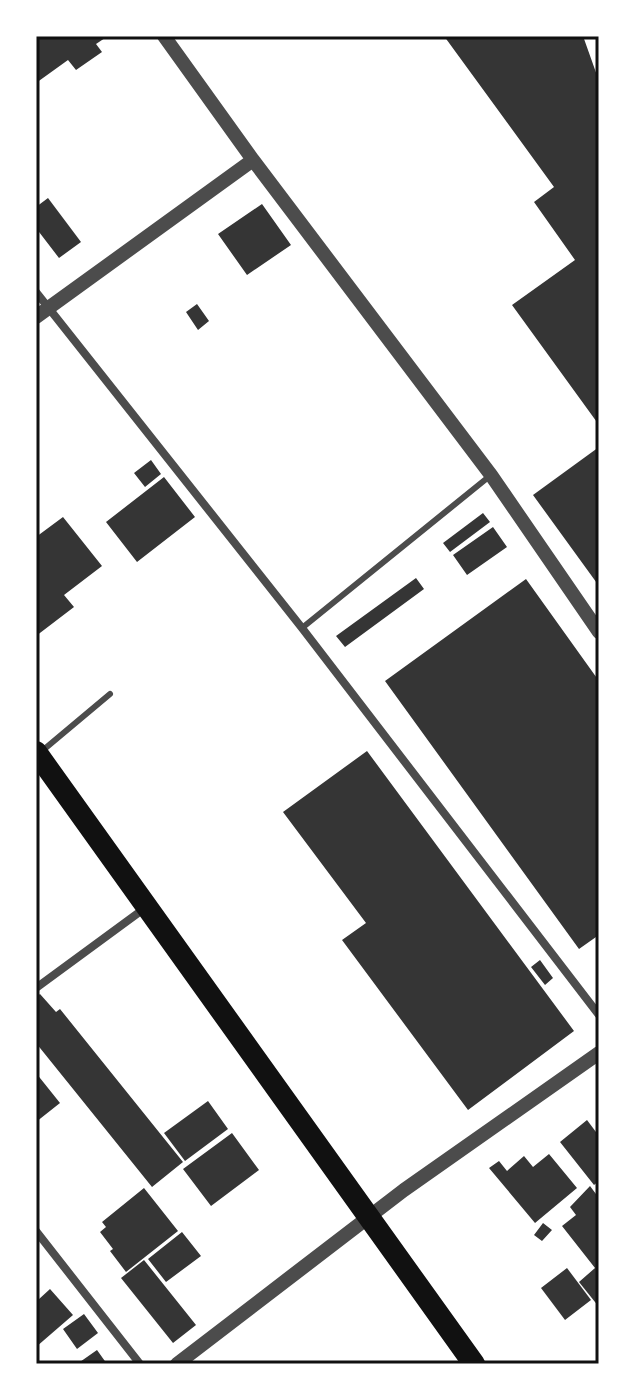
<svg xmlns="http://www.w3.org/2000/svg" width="635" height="1400" viewBox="0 0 635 1400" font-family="Barlow,sans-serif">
<rect width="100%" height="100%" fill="#fff"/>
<path fill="#353535" d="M 36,36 L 108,36 L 96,44 L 102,52 L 76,70 L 68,60 L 36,83 Z
M 444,36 L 583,36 L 599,81 L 599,425 L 512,305 L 575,260 L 534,202 L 554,187 Z
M 48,198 L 81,242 L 59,258 L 36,228 L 36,207 Z
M 262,204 L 291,245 L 247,275 L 218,234 Z
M 197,304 L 209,321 L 198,330 L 186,312 Z
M 599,447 L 599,586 L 533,495 Z
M 151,460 L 161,474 L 145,487 L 134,473 Z
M 164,477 L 195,517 L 137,562 L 106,522 Z
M 483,513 L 490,522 L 450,552 L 443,543 Z
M 63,517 L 102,566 L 64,595 L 74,607 L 36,636 L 36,537 Z
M 493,527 L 507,547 L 467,575 L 453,555 Z
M 416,578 L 424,589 L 345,647 L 336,636 Z
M 526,579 L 599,681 L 599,940 L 596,937 L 579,949 L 385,681 Z
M 367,751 L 574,1031 L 468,1110 L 342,940 L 366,923 L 283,812 Z
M 540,960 L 553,978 L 545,985 L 531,967 Z
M 40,994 L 56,1012 L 60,1009 L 183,1162 L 152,1187 L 36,1043 L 36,997 Z
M 36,1073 L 60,1103 L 36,1122 Z
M 208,1101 L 228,1129 L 185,1161 L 164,1133 Z
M 587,1120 L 599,1136 L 599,1181 L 594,1185 L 560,1142 Z
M 232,1133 L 259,1170 L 211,1206 L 183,1169 Z
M 549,1154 L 577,1188 L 535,1223 L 489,1168 L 499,1161 L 507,1171 L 524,1156 L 533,1167 Z
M 590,1186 L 599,1198 L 599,1307 L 579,1282 L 595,1268 L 562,1226 L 576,1215 L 570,1207 Z
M 144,1188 L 178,1231 L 126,1272 L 110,1251 L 113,1249 L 100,1232 L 106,1227 L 102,1222 Z
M 543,1223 L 552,1230 L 542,1241 L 534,1235 Z
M 182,1232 L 201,1256 L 166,1282 L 148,1259 Z
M 144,1260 L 196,1325 L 173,1343 L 121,1278 Z
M 567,1268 L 591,1300 L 565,1320 L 541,1288 Z
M 50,1289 L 73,1315 L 36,1347 L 36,1297 L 38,1300 Z
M 84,1314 L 98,1333 L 77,1349 L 63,1329 Z
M 97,1350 L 107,1364 L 77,1364 Z"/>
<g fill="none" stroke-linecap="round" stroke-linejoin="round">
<path stroke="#4c4c4c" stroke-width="6" d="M 302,628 L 491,475
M 42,751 L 110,694"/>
<path stroke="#4c4c4c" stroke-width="8" d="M 36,292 L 302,628 L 599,1015
M 36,988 L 145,908
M 36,1231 L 140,1364"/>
<path stroke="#4c4c4c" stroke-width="14" d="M 164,36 L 253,160 L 491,475 L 599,632
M 36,317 L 253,160
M 177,1364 L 404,1190 L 599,1053"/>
<path stroke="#111" stroke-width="22" d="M 36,752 L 474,1364"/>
</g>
<rect width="635" height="1400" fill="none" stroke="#ffffff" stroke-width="76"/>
<rect x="38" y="38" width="559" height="1324" fill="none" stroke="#111" stroke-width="3"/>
</svg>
